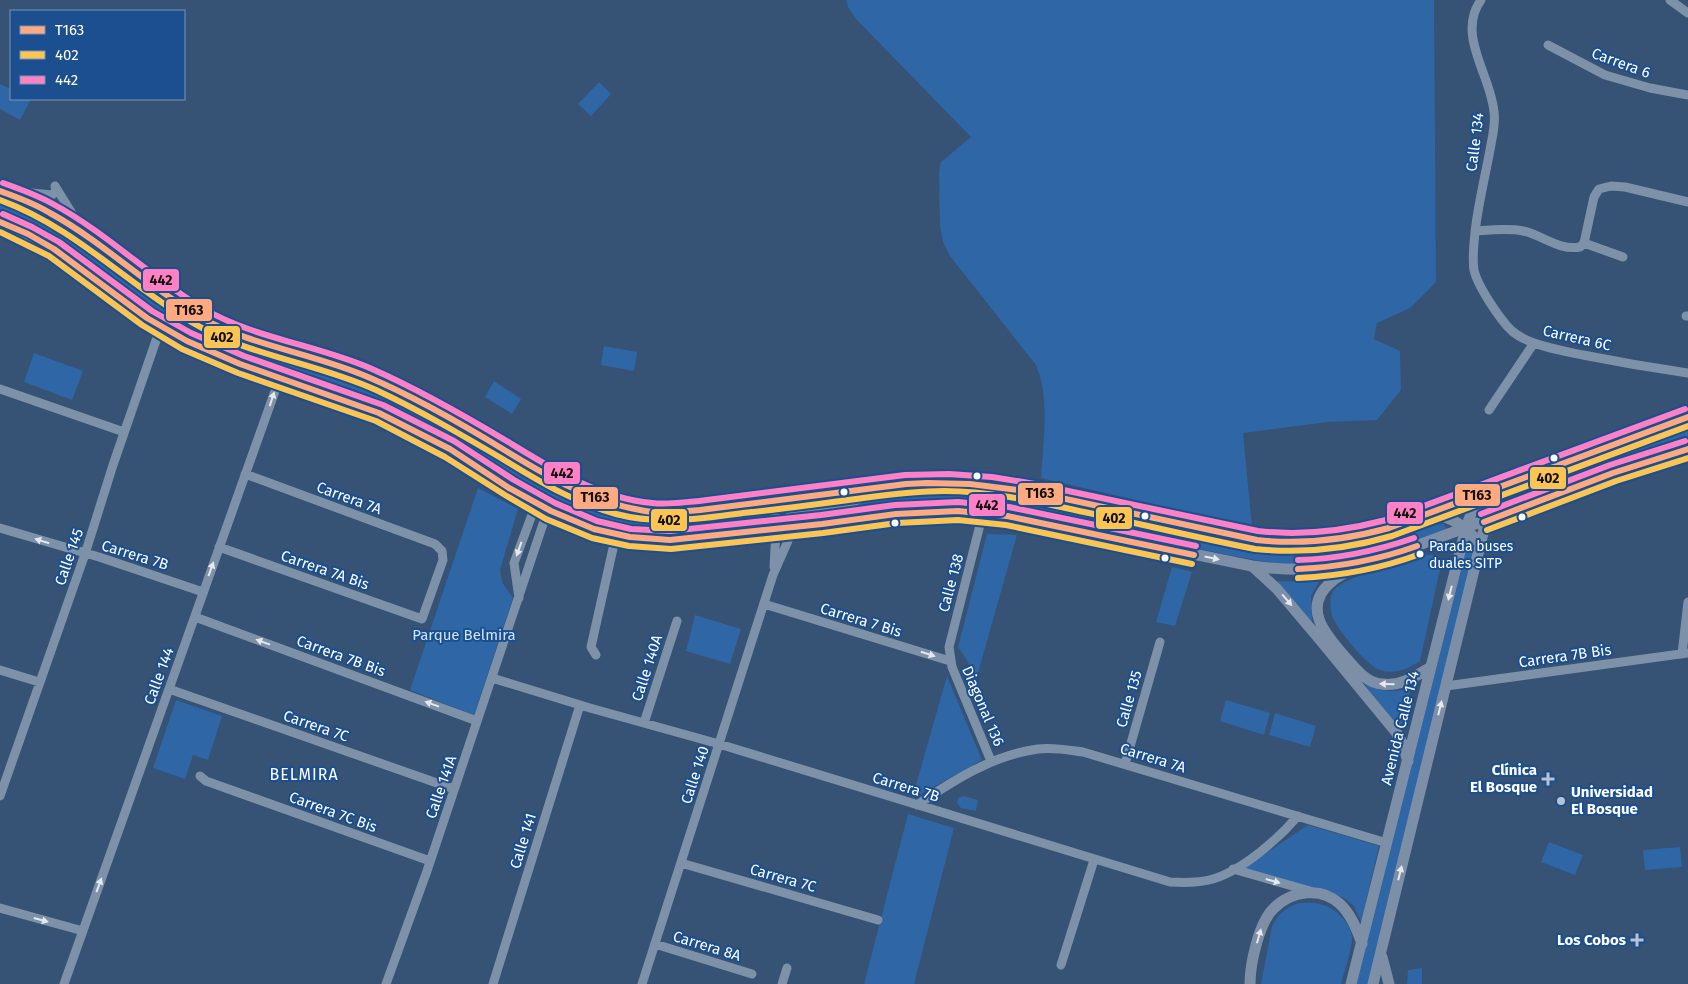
<svg xmlns="http://www.w3.org/2000/svg" width="1688" height="984" viewBox="0 0 1688 984" font-family="'Fira Sans',sans-serif">
<rect width="100%" height="100%" fill="#365274"/>
<path fill="#2f66a5" d="M 846,0 L 1434,0 L 1436,282 L 1410,308 L 1377,323 L 1374,339 L 1400,351 L 1401,390 L 1377,420 L 1328,422 L 1243,433 L 1252,527 L 1041,478 C 1043,443 1050,396 1036,365 L 950,256 L 943,242 L 940,226 L 939,172 L 941,162 L 971,137 L 856,19 L 848,7 Z
M 599,82 L 611,94 L 591,116 L 578,104 Z
M 0,84 L 11,89 L 11,99 L 31,99 L 20,120 L 0,109 Z
M 0,199 L 16,204 L 64,228 L 141,286 L 181,312 L 238,340 L 330,369 L 394,394 L 463,433 L 562,493 L 596,507 L 625,515 L 654,519 L 688,517 L 748,510 L 762,514 L 769,522 L 694,530 L 645,532 L 617,526 L 579,515 L 534,495 L 441,438 L 384,407 L 330,383 L 212,346 L 174,328 L 140,304 L 52,236 L 0,215 Z
M 604,346 L 637,352 L 634,371 L 601,365 Z
M 34,353 L 83,371 L 72,400 L 24,382 Z
M 494,381 L 521,399 L 512,414 L 485,397 Z
M 1688,425 L 1688,445 L 1484,515 L 1483,510 L 1562,481 L 1615,453 L 1655,434 Z
M 478,488 L 518,509 L 500,570 L 502,582 L 513,598 L 474,715 L 410,690 Z
M 932,489 L 978,491 L 1016,496 L 1191,533 L 1246,547 L 1270,550 L 1306,552 L 1340,549 L 1382,539 L 1432,523 L 1444,524 L 1447,530 C 1410,543 1374,557 1335,563 C 1296,569 1257,561 1219,553 C 1150,540 1082,519 1012,509 C 988,506 961,502 937,503 C 892,505 846,514 802,519 L 807,515 L 849,507 L 904,491 Z
M 987,534 L 1017,535 L 976,680 L 968,662 L 958,647 Z
M 1474,549 L 1368,984 L 1356,984 L 1466,551 Z
M 1427,555 L 1433,555 L 1438,558 L 1440,569 L 1420,661 C 1408,669 1394,675 1380,670 C 1366,665 1337,629 1332,616 C 1330,608 1329,596 1334,590 C 1345,576 1407,561 1427,555 Z
M 1172,567 L 1192,572 L 1175,626 L 1156,622 Z
M 1277,581 L 1319,582 L 1311,596 L 1312,622 Z
M 695,615 L 741,629 L 730,664 L 686,651 Z
M 947,676 L 982,760 L 912,799 Z
M 1364,683 C 1380,692 1392,693 1411,688 L 1400,732 Z
M 176,700 L 222,716 L 208,760 L 193,755 L 185,779 L 153,768 Z
M 1226,700 L 1270,713 L 1264,735 L 1220,721 Z
M 1275,713 L 1316,726 L 1310,747 L 1269,735 Z
M 964,796 L 978,800 L 976,811 L 961,808 L 957,803 L 958,798 Z
M 908,814 L 954,828 L 914,984 L 864,984 Z
M 1308,825 L 1379,846 L 1361,922 L 1354,906 L 1344,898 L 1244,868 Z
M 1549,842 L 1583,855 L 1575,875 L 1541,862 Z
M 1680,847 L 1682,867 L 1645,870 L 1643,850 Z
M 1300,903 C 1308,903 1315,902 1323,905 C 1336,908 1351,924 1352,938 C 1352,950 1344,972 1341,984 L 1261,984 L 1272,926 C 1279,913 1286,907 1300,903 Z
M 1422,968 L 1422,984 L 1407,984 L 1408,970 Z"/>
<g fill="none" stroke-linecap="round" stroke-linejoin="round">
<path stroke="#7d92a8" stroke-width="9" d="M 1481,0 C 1456,35 1491,75 1494,112 C 1496,124 1492,138 1490,150 C 1485,177 1478,205 1475,232 C 1474,243 1472,259 1474,270 C 1477,285 1500,320 1512,331 C 1528,345 1563,351 1583,355 C 1618,362 1653,368 1688,373
M 1670,0 L 1688,13
M 1548,45 L 1605,75 L 1650,88 L 1688,95
M 55,186 L 73,215 L 78,229
M 18,196 L 32,193 L 52,195 L 56,191 L 55,186
M 1475,231 C 1491,230 1507,228 1523,231 C 1542,235 1559,251 1580,247 L 1584,243
M 1584,243 L 1594,197 L 1599,189 L 1611,186 L 1625,187 L 1688,202
M 1584,243 L 1623,257
M 1686,316 L 1688,316
M 0,389 L 124,432
M 1489,410 L 1534,343
M 983,513 L 949,647 L 952,667 L 991,761
M 0,528 L 99,557 L 203,592
M 219,547 L 422,619 L 443,560 L 442,551 L 435,544 L 245,474
M 774,567 L 776,529 L 774,501
M 519,598 L 514,563 L 536,504
M 764,604 L 950,661
M 195,617 L 477,721
M 1682,654 L 1688,602
M 596,655 L 591,647 L 616,535
M 0,670 L 39,682
M 492,678 L 590,708 L 719,744 L 1170,882 C 1185,883 1199,883 1213,879 C 1243,870 1278,839 1298,816
M 1446,686 L 1688,653
M 169,689 L 454,789
M 644,723 L 677,621
M 1125,764 L 1160,642
M 200,776 L 206,781 L 430,861
M 0,796 L 85,554 L 113,465 L 161,326
M 917,805 C 954,780 993,755 1038,749 C 1053,747 1068,750 1083,752 L 1387,843
M 681,863 L 878,920
M 1233,869 L 1310,891
M 0,908 L 83,931
M 655,944 L 752,974
M 1061,965 L 1094,860
M 64,984 L 280,377
M 386,984 L 427,871 L 548,509
M 493,984 L 580,705
M 642,984 L 773,575 L 791,534 L 791,518 L 789,499
M 782,984 L 787,968"/>
<path stroke="#7d8ea7" stroke-width="11" d="M 0,191 C 70,211 121,267 181,305 C 197,315 213,325 230,331 C 275,349 323,357 368,377 C 416,398 460,425 506,451 C 517,458 528,466 539,472 C 571,491 609,505 645,511 C 663,514 682,511 700,510 L 906,484 C 963,478 1019,489 1075,501 C 1136,514 1196,529 1257,540 C 1302,546 1346,541 1389,528 L 1621,441 L 1688,417
M 0,222 L 55,249 L 161,326 L 204,350 L 225,359 L 333,395 L 380,414 L 414,430 L 448,449 L 536,504 L 582,524 L 616,535 L 650,540 L 670,540 L 822,524 L 896,514 L 936,511 L 958,511 L 1007,516 L 1252,566 C 1297,572 1345,570 1389,556 L 1613,473 L 1688,449
M 1430,514 C 1452,516 1466,527 1480,544
M 777,527 L 804,511 L 851,502 L 875,490
M 1252,566 L 1277,589 L 1321,641 L 1396,732 L 1402,743 L 1408,761
M 1356,567 C 1347,572 1337,576 1330,583 C 1301,609 1327,636 1346,658 C 1356,669 1366,683 1382,684 C 1400,687 1416,676 1431,667
M 1382,957 L 1389,984
M 1250,984 C 1250,964 1259,922 1274,908 C 1291,891 1321,886 1340,904 C 1351,914 1357,929 1362,944
M 1351,984 L 1466,528 L 1473,508 L 1489,494
M 1373,984 L 1486,521"/>
<g stroke="#1b4f8f" stroke-width="10">
<path id="bus-1" d="M 0,191 C 17,197 34,203 50,213 C 103,242 146,285 198,316 C 250,346 313,353 368,377 C 415,397 462,424 506,451 C 552,479 591,502 645,511 C 663,514 682,511 700,510 L 906,484 L 927,483 L 970,484 L 1033,492 L 1257,540 C 1302,545 1345,540 1389,528 L 1688,417
M 0,222 L 28,234 L 54,249 L 147,318 L 187,341 L 240,364 L 379,413 L 450,449 L 509,488 L 551,511 L 594,529 L 630,537 L 670,540 L 822,524 L 896,514 L 958,511 L 1007,516 L 1194,555
M 1484,522 L 1613,473 L 1688,449
M 1298,569 C 1340,567 1378,560 1417,546"/>
</g>
<g stroke="#1b4f8f" stroke-width="10">
<path id="bus-2" d="M 0,200 C 74,227 126,283 193,323 C 249,356 317,363 376,390 C 419,410 460,434 501,458 C 538,481 573,502 616,514 C 658,525 699,519 743,513 C 781,509 819,504 856,499 C 886,495 914,491 944,491 C 991,491 1038,502 1084,512 C 1141,524 1198,538 1255,549 C 1302,554 1347,549 1392,536 L 1688,426
M 0,232 L 49,256 L 142,325 L 182,349 L 238,373 L 376,421 L 445,457 L 505,495 L 546,519 L 592,538 L 629,546 L 671,549 L 823,533 L 897,523 L 958,520 L 1006,525 L 1192,564
M 1487,530 L 1616,481 L 1688,458
M 1298,578 C 1341,576 1380,569 1420,554"/>
</g>
<g stroke="#1b4f8f" stroke-width="10">
<path id="bus-3" d="M 3,183 C 20,189 37,195 53,204 C 107,233 151,278 204,309 C 256,339 318,345 372,369 C 420,390 465,416 510,443 C 554,470 599,498 652,503 C 668,505 684,502 699,501 L 905,475 L 949,474 L 992,477 L 1035,484 L 1258,531 C 1302,536 1344,531 1386,520 L 1685,409
M 3,214 L 32,227 L 59,242 L 152,311 L 191,333 L 244,356 L 383,405 L 454,441 L 514,480 L 555,503 L 597,521 L 631,529 L 670,531 L 821,515 L 895,505 L 958,502 L 1009,507 L 1196,546
M 1481,514 L 1610,465 L 1685,441
M 1298,560 C 1338,559 1376,551 1414,538"/>
</g>
<use href="#bus-1" stroke="#ffa980" stroke-width="6"/>
<use href="#bus-2" stroke="#fcc553" stroke-width="6"/>
<use href="#bus-3" stroke="#ff80c5" stroke-width="6"/>
</g>
<defs><path id="oneway-solid" d="M-6-.8H1V-3.2L6.5 0L1 3.2V.8H-6Z" transform="scale(1.25)"/></defs>
<g fill="#e5e9ee">
<use href="#oneway-solid" transform="translate(272 399) rotate(-72)"/>
<use href="#oneway-solid" transform="translate(42 541) rotate(-163)"/>
<use href="#oneway-solid" transform="translate(519 549) rotate(110)"/>
<use href="#oneway-solid" transform="translate(211 569) rotate(-70)"/>
<use href="#oneway-solid" transform="translate(263 642) rotate(-160)"/>
<use href="#oneway-solid" transform="translate(928 654) rotate(17)"/>
<use href="#oneway-solid" transform="translate(432 704) rotate(-160)"/>
<use href="#oneway-solid" transform="translate(1273 881) rotate(16)"/>
<use href="#oneway-solid" transform="translate(99 885) rotate(-70)"/>
<use href="#oneway-solid" transform="translate(41 920) rotate(15)"/>
</g>
<g fill="#e5e8ed">
<use href="#oneway-solid" transform="translate(1212 558) rotate(12)"/>
<use href="#oneway-solid" transform="translate(1450 593) rotate(104)"/>
<use href="#oneway-solid" transform="translate(1287 600) rotate(49)"/>
<use href="#oneway-solid" transform="translate(1387 684) rotate(-179)"/>
<use href="#oneway-solid" transform="translate(1440 708) rotate(-76)"/>
<use href="#oneway-solid" transform="translate(1400 873) rotate(-76)"/>
<use href="#oneway-solid" transform="translate(1259 936) rotate(-74)"/>
</g>
<g fill="#fff" stroke="#1b4f8f" stroke-width="2">
<circle cx="1554" cy="458" r="4.5"/>
<circle cx="977" cy="476" r="4.5"/>
<circle cx="844" cy="492" r="4.5"/>
<circle cx="1145" cy="516" r="4.5"/>
<circle cx="1522" cy="517" r="4.5"/>
<circle cx="895" cy="523" r="4.5"/>
<circle cx="1420" cy="554" r="4.5"/>
<circle cx="1165" cy="558" r="4.5"/>
</g>
<g fill="#b9c2ce" stroke="#1b4f8f" stroke-width="2">
<path d="M1545.5 771.5h5v5h5v5h-5v5h-5v-5h-5v-5h5z"/>
<circle cx="1561" cy="801" r="5"/>
<path d="M1634.5 932.5h5v5h5v5h-5v5h-5v-5h-5v-5h5z"/>
</g>
<g text-anchor="middle" dominant-baseline="central" stroke-width="4" stroke-linejoin="round" paint-order="stroke">
<g font-size="14" fill="#fff" stroke="#1b4f8f" text-anchor="start">
<text x="1429" y="546">Parada buses<tspan x="1429" dy="17">duales SITP</tspan></text>
</g>
<g font-size="15" fill="#fff" stroke="#1b4f8f">
<text transform="translate(1621 63) rotate(20)">Carrera 6</text>
<text transform="translate(1475 142) rotate(-83)">Calle 134</text>
<text transform="translate(1577 338) rotate(13)">Carrera 6C</text>
<text transform="translate(349 498) rotate(20)">Carrera 7A</text>
<text transform="translate(135 555) rotate(17)">Carrera 7B</text>
<text transform="translate(69 557) rotate(-71)">Calle 145</text>
<text transform="translate(325 570) rotate(19)">Carrera 7A Bis</text>
<text transform="translate(951 583) rotate(-75)">Calle 138</text>
<text transform="translate(861 620) rotate(17)">Carrera 7 Bis</text>
<text transform="translate(341 656) rotate(20)">Carrera 7B Bis</text>
<text transform="translate(1565 656) rotate(-8)">Carrera 7B Bis</text>
<text transform="translate(647 668) rotate(-72)">Calle 140A</text>
<text transform="translate(159 676) rotate(-70)">Calle 144</text>
<text transform="translate(1129 699) rotate(-74)">Calle 135</text>
<text transform="translate(983 706) rotate(67)">Diagonal 136</text>
<text transform="translate(316 726) rotate(19)">Carrera 7C</text>
<text transform="translate(1400 728) rotate(-76)">Avenida Calle 134</text>
<text transform="translate(1153 758) rotate(17)">Carrera 7A</text>
<text transform="translate(695 775) rotate(-72)">Calle 140</text>
<text transform="translate(441 787) rotate(-71)">Calle 141A</text>
<text transform="translate(906 787) rotate(17)">Carrera 7B</text>
<text transform="translate(333 812) rotate(20)">Carrera 7C Bis</text>
<text transform="translate(523 841) rotate(-73)">Calle 141</text>
<text transform="translate(783 878) rotate(16)">Carrera 7C</text>
<text transform="translate(707 946) rotate(17)">Carrera 8A</text>
</g>
<g font-size="15" fill="#cfe3fa" stroke="#1b4f8f">
<text x="464" y="635">Parque Belmira</text>
</g>
<g font-size="15" font-weight="bold" fill="#fff" stroke="#1b4f8f" text-anchor="end">
<text x="1537" y="770">Clínica<tspan x="1537" dy="17">El Bosque</tspan></text>
<text x="1571" y="792" text-anchor="start">Universidad<tspan x="1571" dy="17">El Bosque</tspan></text>
<text x="1626" y="940">Los Cobos</text>
</g>
<g font-size="16" letter-spacing="1" fill="#fff" stroke="#1b4f8f">
<text x="304" y="774">BELMIRA</text>
</g>
</g>
<g stroke="#1b4f8f" stroke-width="2">
<rect x="142" y="268" width="38" height="24" rx="5" fill="#ff80c5"/>
<rect x="165" y="298" width="48" height="24" rx="5" fill="#ffa980"/>
<rect x="203" y="325" width="38" height="24" rx="5" fill="#fcc553"/>
<rect x="543" y="461" width="38" height="24" rx="5" fill="#ff80c5"/>
<rect x="1529" y="466" width="38" height="24" rx="5" fill="#fcc553"/>
<rect x="1017" y="482" width="47" height="24" rx="5" fill="#ffa980"/>
<rect x="1454" y="483" width="47" height="24" rx="5" fill="#ffa980"/>
<rect x="572" y="486" width="47" height="24" rx="5" fill="#ffa980"/>
<rect x="968" y="493" width="38" height="24" rx="5" fill="#ff80c5"/>
<rect x="1386" y="501" width="38" height="24" rx="5" fill="#ff80c5"/>
<rect x="1095" y="506" width="38" height="24" rx="5" fill="#fcc553"/>
<rect x="650" y="508" width="38" height="24" rx="5" fill="#fcc553"/>
</g>
<g font-size="14" text-anchor="middle" font-weight="bold" fill="#111">
<text x="161" y="285">442</text>
<text x="189" y="315">T163</text>
<text x="222" y="342">402</text>
<text x="562" y="478">442</text>
<text x="1548" y="483">402</text>
<text x="1040" y="498">T163</text>
<text x="1477" y="500">T163</text>
<text x="595" y="502">T163</text>
<text x="987" y="510">442</text>
<text x="1405" y="518">442</text>
<text x="1114" y="523">402</text>
<text x="669" y="525">402</text>
</g>
<rect x="10" y="10" width="175" height="90" fill="#1b4f8f" stroke="#7695bc"/>
<rect x="20" y="26" width="25" height="8" fill="#ffa980" stroke="#7695bc"/>
<text x="55" y="35" font-size="15" fill="#ffffff">T163</text>
<rect x="20" y="51" width="25" height="8" fill="#fcc553" stroke="#7695bc"/>
<text x="55" y="60" font-size="15" fill="#ffffff">402</text>
<rect x="20" y="76" width="25" height="8" fill="#ff80c5" stroke="#7695bc"/>
<text x="55" y="85" font-size="15" fill="#ffffff">442</text>
</svg>
